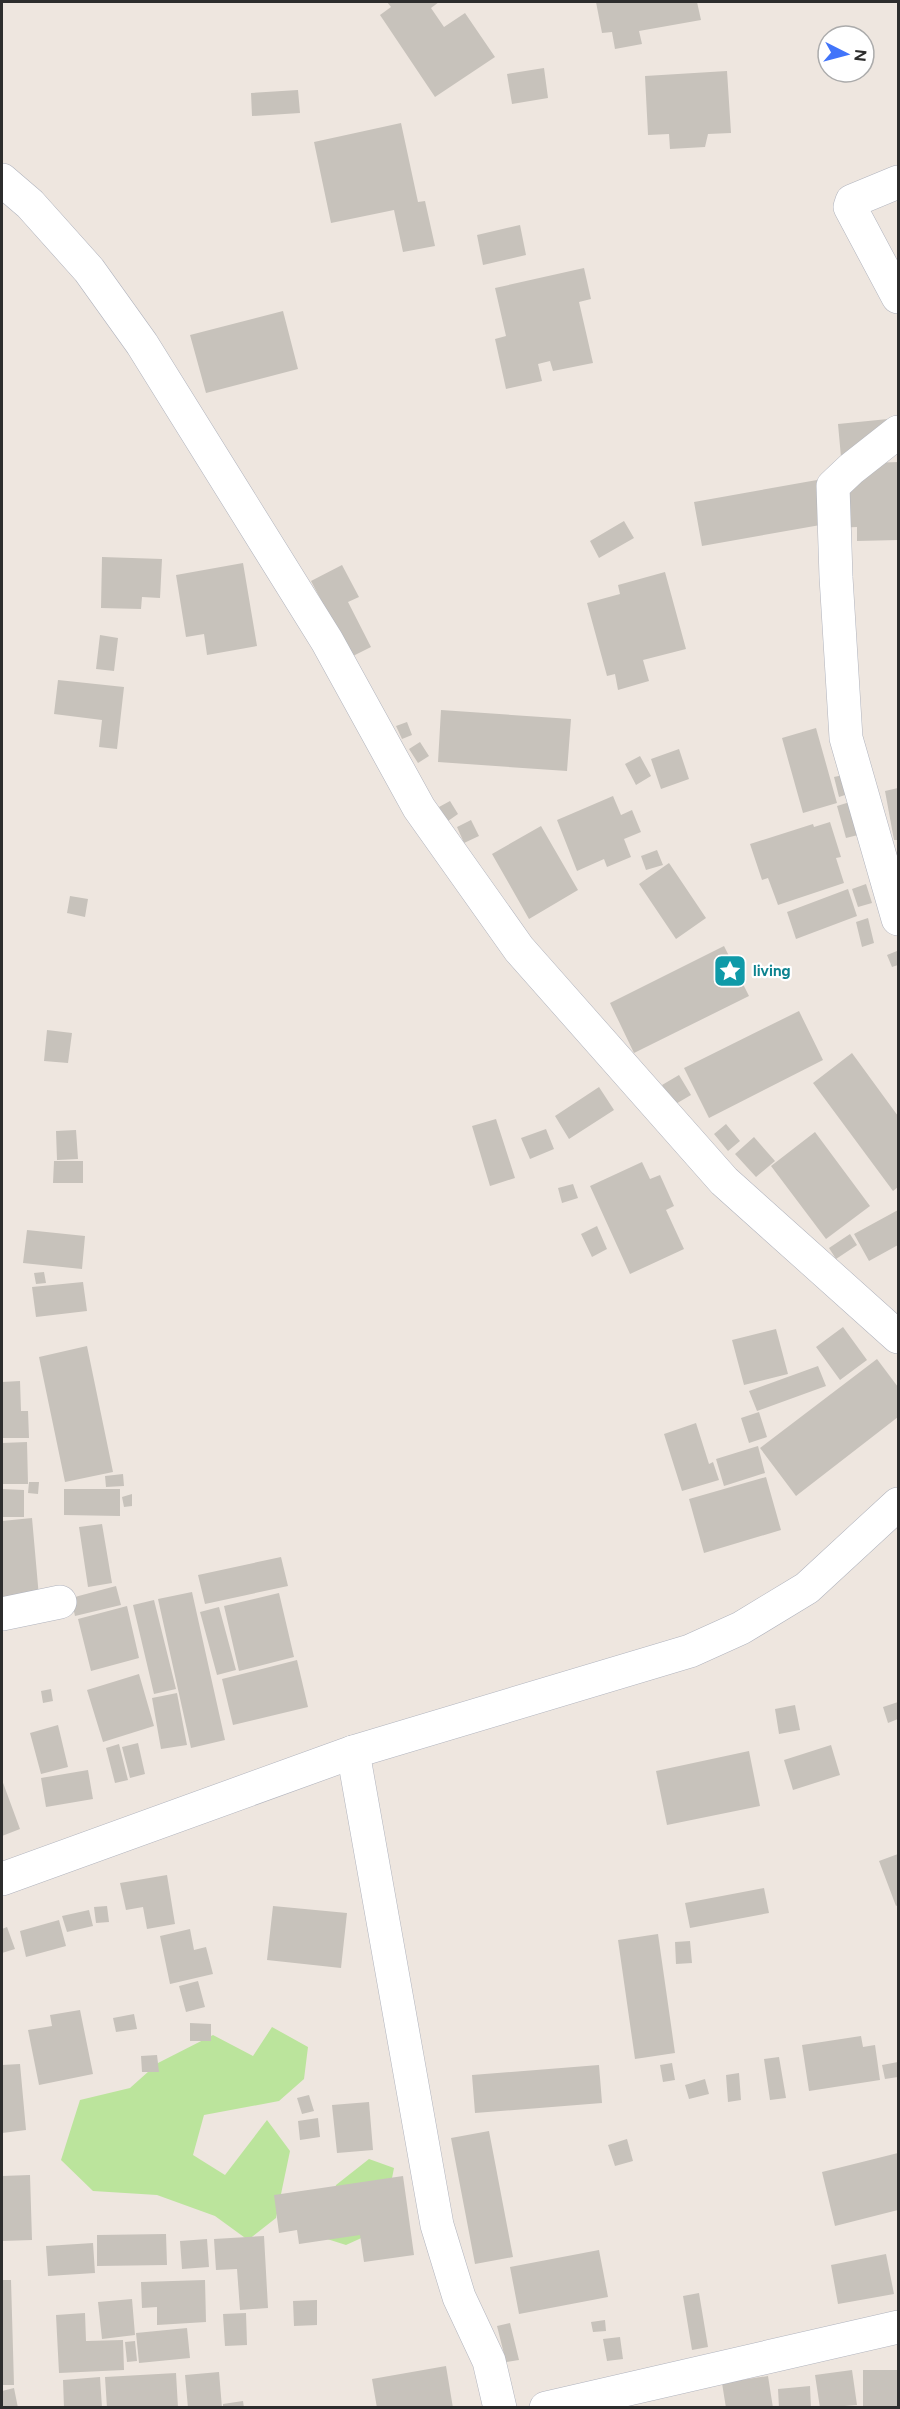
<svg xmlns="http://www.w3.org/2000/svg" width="900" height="2409" viewBox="0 0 900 2409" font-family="Figtree,sans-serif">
<rect width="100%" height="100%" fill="#eee6df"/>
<path fill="#bbe49c" d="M 272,2027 L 308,2047 L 304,2079 L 279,2101 L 204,2115 L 193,2155 L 225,2175 L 267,2120 L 290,2151 L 276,2218 L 248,2240 L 215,2216 L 157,2195 L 93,2191 L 61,2160 L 80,2100 L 130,2088 L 158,2063 L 213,2035 L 253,2056 Z
M 369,2159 L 394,2168 L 385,2214 L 368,2235 L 346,2245 L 324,2238 L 336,2185 Z"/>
<path fill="#c7c2bb" d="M 387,2 L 439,2 L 431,8 L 444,27 L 465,13 L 495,57 L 435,97 L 380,15 L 391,7 Z
M 596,2 L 697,2 L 701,20 L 639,31 L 642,44 L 615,49 L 612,32 L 602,33 Z
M 544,68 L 548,98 L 512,104 L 507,74 Z
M 727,71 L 731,133 L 708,134 L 705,147 L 670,149 L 669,134 L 648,135 L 645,76 Z
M 298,90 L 300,113 L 252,116 L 251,93 Z
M 401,123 L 418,202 L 425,201 L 435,246 L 403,252 L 394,210 L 331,223 L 314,142 Z
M 520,225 L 526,255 L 483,265 L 477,235 Z
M 584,268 L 591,299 L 579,302 L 593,363 L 553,371 L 550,361 L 538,364 L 542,381 L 506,389 L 495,339 L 506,336 L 495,288 Z
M 283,311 L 298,369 L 206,393 L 190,335 Z
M 898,418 L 841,457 L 838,424 Z
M 898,462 L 898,540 L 857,541 L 857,527 L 834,528 L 846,464 Z
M 817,480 L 826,524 L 702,546 L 694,502 Z
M 624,521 L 634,538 L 599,558 L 590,541 Z
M 102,557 L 162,559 L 160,598 L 142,597 L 141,609 L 101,608 Z
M 243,563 L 257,646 L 207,655 L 204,634 L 186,637 L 176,575 Z
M 342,565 L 359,597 L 348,602 L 371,647 L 351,657 L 311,581 Z
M 665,572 L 686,649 L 643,660 L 649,681 L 618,690 L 615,674 L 607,676 L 587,603 L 620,594 L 618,585 Z
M 100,635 L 118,638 L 114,671 L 96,669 Z
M 58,680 L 124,687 L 117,749 L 99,747 L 102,720 L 54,714 Z
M 441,710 L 571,719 L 567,771 L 438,762 Z
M 407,722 L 412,735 L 402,739 L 396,726 Z
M 816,728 L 837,803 L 803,813 L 782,738 Z
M 420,742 L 429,756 L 418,763 L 409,749 Z
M 679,749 L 689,779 L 661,789 L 651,759 Z
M 640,756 L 651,776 L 636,785 L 625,764 Z
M 843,775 L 848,794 L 839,797 L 834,777 Z
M 898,788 L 898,840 L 894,840 L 885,791 Z
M 613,796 L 621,815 L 632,810 L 641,832 L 624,839 L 631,857 L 607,867 L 604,859 L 577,871 L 557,820 Z
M 450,801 L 458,814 L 448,821 L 439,807 Z
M 853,801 L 862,834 L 846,838 L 837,806 Z
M 471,820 L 479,836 L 464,843 L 457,827 Z
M 830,822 L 841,857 L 836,858 L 844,883 L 778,905 L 768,878 L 762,880 L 750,844 L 813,824 L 814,827 Z
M 541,826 L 578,890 L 529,919 L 492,854 Z
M 657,850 L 663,865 L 646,870 L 641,856 Z
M 669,863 L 706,918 L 676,939 L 639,884 Z
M 866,884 L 872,903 L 858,907 L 852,889 Z
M 848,889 L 857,916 L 796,939 L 787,912 Z
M 70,896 L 88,899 L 85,917 L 67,913 Z
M 868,918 L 874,943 L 862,947 L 856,922 Z
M 724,946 L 749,996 L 634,1053 L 610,1003 Z
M 897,951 L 898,965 L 892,967 L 887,955 Z
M 799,1011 L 823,1060 L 709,1118 L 684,1068 Z
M 47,1030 L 72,1033 L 68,1063 L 44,1061 Z
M 852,1053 L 898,1116 L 898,1187 L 893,1191 L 813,1083 Z
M 679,1075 L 691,1095 L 674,1105 L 662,1085 Z
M 599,1087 L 614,1110 L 569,1139 L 555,1116 Z
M 496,1119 L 515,1178 L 490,1186 L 472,1126 Z
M 726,1124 L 740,1141 L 728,1151 L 714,1134 Z
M 546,1129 L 554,1149 L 530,1159 L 521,1138 Z
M 76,1130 L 78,1159 L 57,1160 L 56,1131 Z
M 815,1132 L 870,1206 L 826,1239 L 771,1166 Z
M 754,1137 L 775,1161 L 756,1177 L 735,1154 Z
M 54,1161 L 83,1161 L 83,1183 L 53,1183 Z
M 642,1162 L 650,1179 L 660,1175 L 674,1206 L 666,1210 L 684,1249 L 630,1274 L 590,1186 Z
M 573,1184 L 578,1198 L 562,1203 L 558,1188 Z
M 898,1210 L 898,1245 L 869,1261 L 854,1234 Z
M 597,1226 L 607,1249 L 592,1257 L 581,1234 Z
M 27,1230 L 85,1236 L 82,1269 L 23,1263 Z
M 850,1234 L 857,1245 L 836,1259 L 829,1248 Z
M 44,1272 L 46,1283 L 36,1284 L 34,1273 Z
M 83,1282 L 87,1311 L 36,1317 L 32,1287 Z
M 843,1327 L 867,1360 L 840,1380 L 816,1347 Z
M 776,1329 L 788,1374 L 744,1385 L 732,1340 Z
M 87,1346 L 113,1472 L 65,1482 L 39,1357 Z
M 877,1359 L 898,1387 L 898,1417 L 796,1496 L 760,1448 Z
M 818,1366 L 826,1386 L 757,1411 L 749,1391 Z
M 20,1381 L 21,1411 L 28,1411 L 29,1438 L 2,1438 L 2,1382 Z
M 759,1412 L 767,1437 L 749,1443 L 741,1418 Z
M 696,1423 L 709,1464 L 713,1462 L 719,1480 L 682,1491 L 664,1434 Z
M 27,1442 L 28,1484 L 2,1484 L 2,1443 Z
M 758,1446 L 765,1473 L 724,1486 L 716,1459 Z
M 123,1474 L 124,1486 L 106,1487 L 105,1476 Z
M 766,1477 L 781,1530 L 704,1553 L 689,1499 Z
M 29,1482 L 39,1482 L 38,1494 L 28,1493 Z
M 2,1489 L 24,1490 L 24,1517 L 2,1517 Z
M 64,1489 L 120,1489 L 120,1516 L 64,1515 Z
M 132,1494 L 132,1506 L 124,1507 L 122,1497 Z
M 32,1518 L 39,1597 L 2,1600 L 2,1521 Z
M 102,1524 L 112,1583 L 88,1587 L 79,1527 Z
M 281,1557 L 288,1586 L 205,1604 L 198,1575 Z
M 116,1586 L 121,1605 L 75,1616 L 71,1598 Z
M 192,1592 L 225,1740 L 191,1748 L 158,1599 Z
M 279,1593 L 294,1657 L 239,1671 L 224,1606 Z
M 154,1600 L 176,1689 L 154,1694 L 133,1605 Z
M 127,1606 L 139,1658 L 91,1671 L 78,1619 Z
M 219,1607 L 236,1670 L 217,1675 L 200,1612 Z
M 297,1660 L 308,1707 L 233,1725 L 222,1679 Z
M 139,1674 L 154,1726 L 103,1742 L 87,1690 Z
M 51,1689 L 53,1701 L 43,1703 L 41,1691 Z
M 177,1693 L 187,1745 L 161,1749 L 152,1698 Z
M 898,1702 L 898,1719 L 888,1723 L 883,1707 Z
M 795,1705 L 800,1730 L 779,1734 L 775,1709 Z
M 58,1725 L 68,1767 L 41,1774 L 30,1733 Z
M 138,1743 L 145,1774 L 130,1778 L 122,1747 Z
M 119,1744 L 128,1780 L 115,1783 L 106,1748 Z
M 831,1745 L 840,1775 L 793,1790 L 784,1760 Z
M 749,1751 L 760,1806 L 667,1825 L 656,1771 Z
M 88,1770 L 93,1799 L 46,1807 L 41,1778 Z
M 2,1780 L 20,1829 L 2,1836 Z
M 898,1854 L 898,1905 L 896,1906 L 879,1861 Z
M 167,1875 L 175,1924 L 147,1929 L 143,1907 L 126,1910 L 120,1883 Z
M 764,1888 L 769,1913 L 690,1928 L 685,1903 Z
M 107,1906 L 109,1922 L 96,1923 L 94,1907 Z
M 273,1906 L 347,1913 L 341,1968 L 267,1960 Z
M 89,1910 L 93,1926 L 67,1932 L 62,1916 Z
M 59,1920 L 66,1946 L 26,1957 L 20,1931 Z
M 7,1927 L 15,1949 L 2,1953 L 2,1929 Z
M 190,1929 L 194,1950 L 206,1947 L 213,1974 L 170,1984 L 160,1936 Z
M 658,1934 L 675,2053 L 635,2059 L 618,1940 Z
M 690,1941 L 692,1963 L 676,1964 L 675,1942 Z
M 198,1981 L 205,2007 L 186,2012 L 179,1986 Z
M 80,2010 L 93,2074 L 39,2085 L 28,2030 L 52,2026 L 50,2015 Z
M 134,2014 L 137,2029 L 116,2032 L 113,2018 Z
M 190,2023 L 211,2024 L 211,2041 L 190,2041 Z
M 861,2036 L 863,2047 L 875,2045 L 880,2080 L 809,2091 L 802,2045 Z
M 157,2055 L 159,2072 L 142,2072 L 141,2056 Z
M 779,2057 L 786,2098 L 770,2100 L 764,2059 Z
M 898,2062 L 898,2077 L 885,2079 L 882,2065 Z
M 672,2063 L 675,2080 L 663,2082 L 660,2065 Z
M 20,2064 L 26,2130 L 2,2133 L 2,2065 Z
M 599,2065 L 602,2103 L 475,2113 L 472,2075 Z
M 739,2073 L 741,2100 L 728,2102 L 726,2075 Z
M 705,2079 L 709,2094 L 689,2099 L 685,2085 Z
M 309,2095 L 314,2111 L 302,2114 L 297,2098 Z
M 369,2102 L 373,2150 L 337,2153 L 332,2105 Z
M 318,2118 L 320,2137 L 300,2140 L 298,2121 Z
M 489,2131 L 513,2257 L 475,2264 L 451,2138 Z
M 627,2139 L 633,2161 L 615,2166 L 608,2145 Z
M 898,2153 L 898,2210 L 835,2226 L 822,2172 Z
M 30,2175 L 32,2240 L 2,2241 L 2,2176 Z
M 403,2176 L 414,2255 L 364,2262 L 360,2235 L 299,2244 L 297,2230 L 279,2233 L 274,2195 Z
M 166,2234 L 167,2265 L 97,2266 L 97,2235 Z
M 264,2236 L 268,2308 L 240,2310 L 237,2269 L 216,2270 L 214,2239 Z
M 207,2239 L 209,2267 L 182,2269 L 180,2241 Z
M 93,2243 L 95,2273 L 48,2276 L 46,2246 Z
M 599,2250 L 608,2297 L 519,2314 L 510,2267 Z
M 886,2254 L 894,2294 L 838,2304 L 831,2265 Z
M 2,2280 L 11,2280 L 14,2385 L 2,2385 Z
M 205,2280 L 206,2322 L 157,2325 L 157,2307 L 142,2308 L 141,2282 Z
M 699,2293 L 708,2347 L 692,2350 L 683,2296 Z
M 132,2299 L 135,2335 L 102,2339 L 98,2302 Z
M 317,2300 L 317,2325 L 294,2326 L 293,2301 Z
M 85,2313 L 86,2341 L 123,2340 L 124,2370 L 59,2373 L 56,2315 Z
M 246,2313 L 247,2345 L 225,2346 L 223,2314 Z
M 605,2320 L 606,2331 L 593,2332 L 591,2322 Z
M 510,2323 L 519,2360 L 506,2362 L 497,2326 Z
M 187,2328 L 190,2358 L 139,2363 L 136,2333 Z
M 620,2337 L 623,2359 L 607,2361 L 603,2339 Z
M 135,2341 L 137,2361 L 127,2362 L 125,2342 Z
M 446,2366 L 453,2408 L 377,2408 L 372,2379 Z
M 852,2370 L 857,2405 L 820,2408 L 815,2375 Z
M 863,2370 L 898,2370 L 898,2408 L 863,2408 Z
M 219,2372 L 222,2408 L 188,2408 L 185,2375 Z
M 176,2373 L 178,2408 L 107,2408 L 105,2377 Z
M 768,2376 L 773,2408 L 726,2408 L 722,2383 Z
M 100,2377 L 102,2408 L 64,2408 L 63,2380 Z
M 810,2386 L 811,2408 L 779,2408 L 778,2389 Z
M 14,2388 L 18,2408 L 2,2408 L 2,2391 Z
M 243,2401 L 244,2408 L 223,2408 L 223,2404 Z"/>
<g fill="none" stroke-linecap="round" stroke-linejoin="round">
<g stroke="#b0b3bd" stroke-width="34">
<path id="minor" d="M 2,180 L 30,204 L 89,270 L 142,344 L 327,641 L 419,808 L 519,949 L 724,1181 L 898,1337
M 898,182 L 852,201 L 850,207 L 898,297
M 898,432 L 851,469 L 833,486 L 836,577 L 846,738 L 898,919
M 2,1614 L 60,1602
M 353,1752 L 437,2225 L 459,2297 L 489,2361 L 500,2408
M 546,2408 L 898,2327"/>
</g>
<g stroke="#b0b3bd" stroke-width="34">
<path id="tertiary" d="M 2,1879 L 353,1752 L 690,1651 L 741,1628 L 807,1588 L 898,1504"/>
</g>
<use href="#minor" stroke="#fff" stroke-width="33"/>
<use href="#tertiary" stroke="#fff" stroke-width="33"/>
</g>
<defs>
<g id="sight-square" transform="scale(1.725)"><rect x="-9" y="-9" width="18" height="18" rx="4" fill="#0f9aa8" stroke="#fff"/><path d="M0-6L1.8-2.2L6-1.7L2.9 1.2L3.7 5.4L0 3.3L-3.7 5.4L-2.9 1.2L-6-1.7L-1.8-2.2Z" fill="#fff"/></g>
</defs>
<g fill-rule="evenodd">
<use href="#sight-square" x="730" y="971"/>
</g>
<g text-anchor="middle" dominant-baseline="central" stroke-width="4.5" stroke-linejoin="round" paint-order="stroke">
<g font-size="15" font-weight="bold" fill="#0d838f" stroke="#fff" text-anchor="start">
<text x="753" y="971">living</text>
</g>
</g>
<rect width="900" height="2409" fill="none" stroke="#2d2d2d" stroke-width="6"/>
<g transform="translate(846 54) rotate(96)"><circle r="28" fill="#ffffff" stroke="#ababab" stroke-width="1.5"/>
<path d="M0-4.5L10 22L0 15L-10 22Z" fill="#4174fa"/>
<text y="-9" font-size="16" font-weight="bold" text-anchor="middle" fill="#2d2d2d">N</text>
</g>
</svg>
